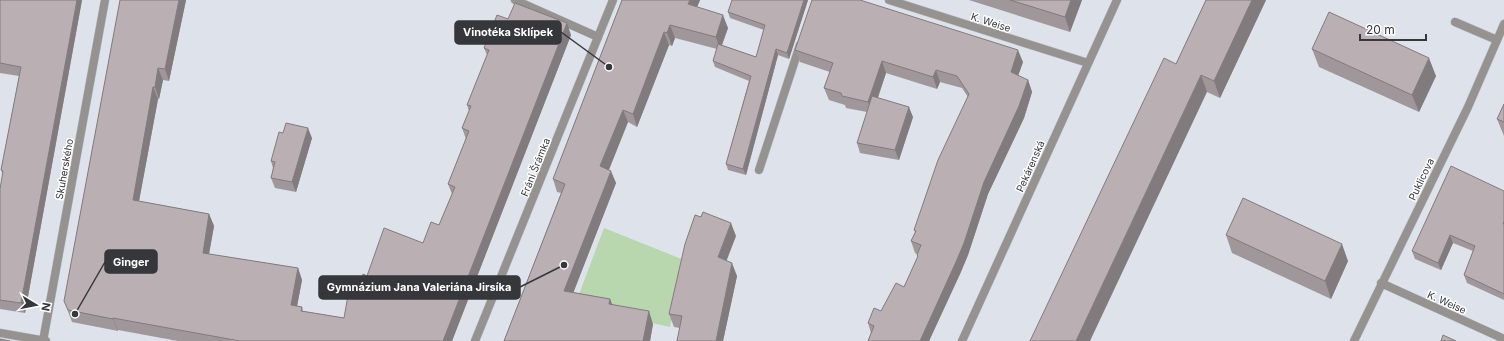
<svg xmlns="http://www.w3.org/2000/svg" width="1504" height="341" viewBox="0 0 1504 341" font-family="Inter,sans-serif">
<rect width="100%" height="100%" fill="#dde2eb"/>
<path fill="#b9d7ae" d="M 604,228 L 684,260 L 670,327 L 656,324 L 578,297 Z"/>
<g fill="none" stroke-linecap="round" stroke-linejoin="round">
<g stroke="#bbc0c8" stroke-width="9">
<path id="lane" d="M 515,0 L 598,37
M 1455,22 L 1497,40
M 759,170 L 800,45"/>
</g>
<g stroke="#bbc0c8" stroke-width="9">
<path id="street" d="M 889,0 L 1088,63
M 1381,283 L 1504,339
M 0,333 L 46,341
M 43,341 L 105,0
M 475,341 L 613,0
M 962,341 L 1117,0
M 1354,341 L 1468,107 L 1504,24"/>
</g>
<use href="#lane" stroke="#969290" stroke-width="8"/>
<use href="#street" stroke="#969290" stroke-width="8"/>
</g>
<path fill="#a0979b" d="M 0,0 L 82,0 L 25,313 L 0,309 L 0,189 L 3,175 L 1,170 L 19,76 L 0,73 Z
M 120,0 L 186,0 L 169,81 L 163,80 L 159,99 L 158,99 L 139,201 L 209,214 L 214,226 L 209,254 L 298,268 L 302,280 L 297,306 L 302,307 L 303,311 L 344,318 L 367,276 L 423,243 L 439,225 L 452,194 L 448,184 L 466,139 L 462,128 L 469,111 L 467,105 L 487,55 L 484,48 L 508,19 L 571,35 L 452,341 L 178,341 L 118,330 L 118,331 L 72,322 L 64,301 Z
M 622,0 L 700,0 L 697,7 L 728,28 L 722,45 L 756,57 L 764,30 L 730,18 L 728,12 L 808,0 L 789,59 L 778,55 L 746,175 L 728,170 L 726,164 L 749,81 L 715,67 L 713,61 L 717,49 L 675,38 L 672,46 L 669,45 L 637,127 L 628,122 L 609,170 L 616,183 L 573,292 L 610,299 L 612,304 L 653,324 L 650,341 L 504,341 L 561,193 L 557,192 L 553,179 Z
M 969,0 L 1082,0 L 1070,32 Z
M 1206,0 L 1266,0 L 1220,98 L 1207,92 L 1176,64 Z
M 1312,49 L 1436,76 L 1419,112 L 1319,67 Z
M 795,50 L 1023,62 L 1018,76 L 1028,80 L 1032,92 L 1024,118 L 988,194 L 968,255 L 960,274 L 929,341 L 868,341 L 871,333 L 868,323 L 881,311 L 904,287 L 918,257 L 917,255 L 917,254 L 915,253 L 911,241 L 915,232 L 914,230 L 968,97 L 962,88 L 940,82 L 937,89 L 886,73 L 878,98 L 913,117 L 899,160 L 860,153 L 857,143 L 867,112 L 846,108 L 845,105 L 829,100 L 824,88 L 830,72 L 800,62 Z
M 1504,104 L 1504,136 L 1497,119 Z
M 283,133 L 312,138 L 296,192 L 275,188 L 271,178 L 273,168 L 271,161 Z
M 1504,191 L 1504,300 L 1467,283 L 1464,275 L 1473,251 L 1453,243 L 1441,270 L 1415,259 L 1412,251 Z
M 1226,235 L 1348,261 L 1331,299 L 1232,253 Z
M 736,236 L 726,260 L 737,276 L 723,341 L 677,341 L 680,328 L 674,327 L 669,314 Z"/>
<path fill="#827b7e" d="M 77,0 L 82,0 L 25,313 L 21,303 Z
M 179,0 L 186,0 L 169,81 L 165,69 Z
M 690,0 L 700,0 L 693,17 L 688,4 Z
M 804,0 L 808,0 L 789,59 L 787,53 Z
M 1071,0 L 1082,0 L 1070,32 L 1065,17 Z
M 1252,0 L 1266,0 L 1220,98 L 1214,81 Z
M 723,15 L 728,28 L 720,50 L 716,37 Z
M 567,23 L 571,35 L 452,341 L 443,341 Z
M 670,25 L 675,38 L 672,46 L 667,33 Z
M 664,32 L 669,45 L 637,127 L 633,114 Z
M 776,49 L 778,55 L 746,175 L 743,169 Z
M 1018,50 L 1023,62 L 1015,84 L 1011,72 Z
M 1429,58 L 1436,76 L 1419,112 L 1412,95 Z
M 882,61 L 886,73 L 872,114 L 868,102 Z
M 158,68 L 163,80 L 159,99 L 155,87 Z
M 936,70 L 940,82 L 937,89 L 933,77 Z
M 1201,75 L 1207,92 L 1090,341 L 1076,341 Z
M 1028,80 L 1032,92 L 1024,118 L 988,194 L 968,255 L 960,274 L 929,341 L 920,341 L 984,182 Z
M 153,87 L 158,99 L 137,212 L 133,200 Z
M 909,107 L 913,117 L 899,160 L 895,150 Z
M 623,110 L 628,122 L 605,179 L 600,166 Z
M 308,128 L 312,138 L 296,192 L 292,182 Z
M 611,171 L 616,183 L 569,304 L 564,291 Z
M 209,214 L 214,226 L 207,265 L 203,253 Z
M 731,223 L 736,236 L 723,270 L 718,257 Z
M 1450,235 L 1453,243 L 1441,270 L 1438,263 Z
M 1342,244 L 1348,261 L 1331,299 L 1325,281 Z
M 732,263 L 737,276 L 723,341 L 716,341 Z
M 298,268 L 302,280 L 295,317 L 291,305 Z
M 610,299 L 615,312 L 609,304 Z
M 649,311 L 653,324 L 650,341 L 643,341 Z
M 113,318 L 118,330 L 118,331 L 113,319 Z"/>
<path fill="#bab0b4" stroke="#827b7e" d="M 0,0 L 77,0 L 21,303 L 0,300 L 0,189 L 3,171 L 1,170 L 21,67 L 0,63 Z
M 120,0 L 179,0 L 165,69 L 158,68 L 155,87 L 153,87 L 133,200 L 209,214 L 203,253 L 298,268 L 291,305 L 302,307 L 301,311 L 344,318 L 350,284 L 361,286 L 363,274 L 367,276 L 384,228 L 423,243 L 431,222 L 439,225 L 455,187 L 448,184 L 469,131 L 462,128 L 471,106 L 467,105 L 489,50 L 484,48 L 497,15 L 508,19 L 515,3 L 567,23 L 443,341 L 240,341 L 113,318 L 113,319 L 68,310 L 64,301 Z
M 622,0 L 690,0 L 688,4 L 723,15 L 716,37 L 670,25 L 667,33 L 664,32 L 633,114 L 623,110 L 600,166 L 611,171 L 564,291 L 610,299 L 609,304 L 649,311 L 643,341 L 504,341 L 565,184 L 553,179 Z
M 732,0 L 804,0 L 787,53 L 776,49 L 743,169 L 726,164 L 751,76 L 713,61 L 718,44 L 756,57 L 765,25 L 728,12 Z
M 812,0 L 860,0 L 1018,50 L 1011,72 L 1028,80 L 1019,106 L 984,182 L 964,243 L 956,262 L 920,341 L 868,341 L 874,326 L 868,323 L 874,308 L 881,311 L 896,283 L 904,287 L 918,256 L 917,255 L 921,245 L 911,241 L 916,231 L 914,230 L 938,160 L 969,94 L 957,76 L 936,70 L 933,77 L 882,61 L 868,102 L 842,96 L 841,93 L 824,88 L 833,63 L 795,50 Z
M 1010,0 L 1071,0 L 1065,17 Z
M 1206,0 L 1252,0 L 1214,81 L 1201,75 L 1076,341 L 1030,341 L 1164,58 L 1176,64 Z
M 1329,12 L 1429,58 L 1412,95 L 1312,49 Z
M 872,96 L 909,107 L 895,150 L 857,143 Z
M 1504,104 L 1504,122 L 1497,119 Z
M 286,123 L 308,128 L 292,182 L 271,178 L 275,162 L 271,161 L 279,132 L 283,133 Z
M 1451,166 L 1504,191 L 1504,221 L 1503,224 L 1504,224 L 1504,294 L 1464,275 L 1475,246 L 1450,235 L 1438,263 L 1412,251 Z
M 1243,198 L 1342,244 L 1325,281 L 1226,235 Z
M 703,212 L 731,223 L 718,257 L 732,263 L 716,341 L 677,341 L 682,316 L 669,314 L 685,244 L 695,215 L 701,217 Z
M 1443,335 L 1456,341 L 1441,341 Z
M 0,339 L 10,341 L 0,341 Z"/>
<g text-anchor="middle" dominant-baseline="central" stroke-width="3" stroke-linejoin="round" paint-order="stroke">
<g font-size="10" fill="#35373b" stroke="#fff">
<text transform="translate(991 22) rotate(18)">K. Weise</text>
<text transform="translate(1030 166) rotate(-66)">Pekárenská</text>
<text transform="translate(535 167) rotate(-68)">Fráni Šrámka</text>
<text transform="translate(64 169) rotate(-80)">Skuherského</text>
<text transform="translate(1421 179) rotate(-64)">Puklicova</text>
<text transform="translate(1447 302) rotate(24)">K. Weise</text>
</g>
</g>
<path fill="none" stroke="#35373b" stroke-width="1.5" d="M609 67L561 32M75 314L105 262M564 265L520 287"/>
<g fill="#35373b" stroke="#fff" stroke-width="1.5">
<circle cx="609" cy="67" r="4"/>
<circle cx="75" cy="314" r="4"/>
<circle cx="564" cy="265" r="4"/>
</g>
<g fill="#35373b" stroke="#35373b" stroke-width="1.5">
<rect x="455" y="21" width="106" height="23" rx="4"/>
<rect x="105" y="250" width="52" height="23" rx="4"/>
<rect x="319" y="276" width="201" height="23" rx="4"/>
</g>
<g font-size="11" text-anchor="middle" font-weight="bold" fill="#fff">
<text x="508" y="36">Vinotéka Sklípek</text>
<text x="131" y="266">Ginger</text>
<text x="419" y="291">Gymnázium Jana Valeriána Jirsíka</text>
</g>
<g transform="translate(36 305) rotate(100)" stroke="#ffffff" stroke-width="3" paint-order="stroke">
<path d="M0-3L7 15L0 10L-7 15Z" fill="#35373b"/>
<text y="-6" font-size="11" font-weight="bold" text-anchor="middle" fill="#35373b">N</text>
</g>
<path d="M1360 34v6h66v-6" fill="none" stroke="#35373b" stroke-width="2"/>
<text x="1366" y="34" font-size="12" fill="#35373b" stroke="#ffffff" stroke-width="3" paint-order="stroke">20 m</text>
</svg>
